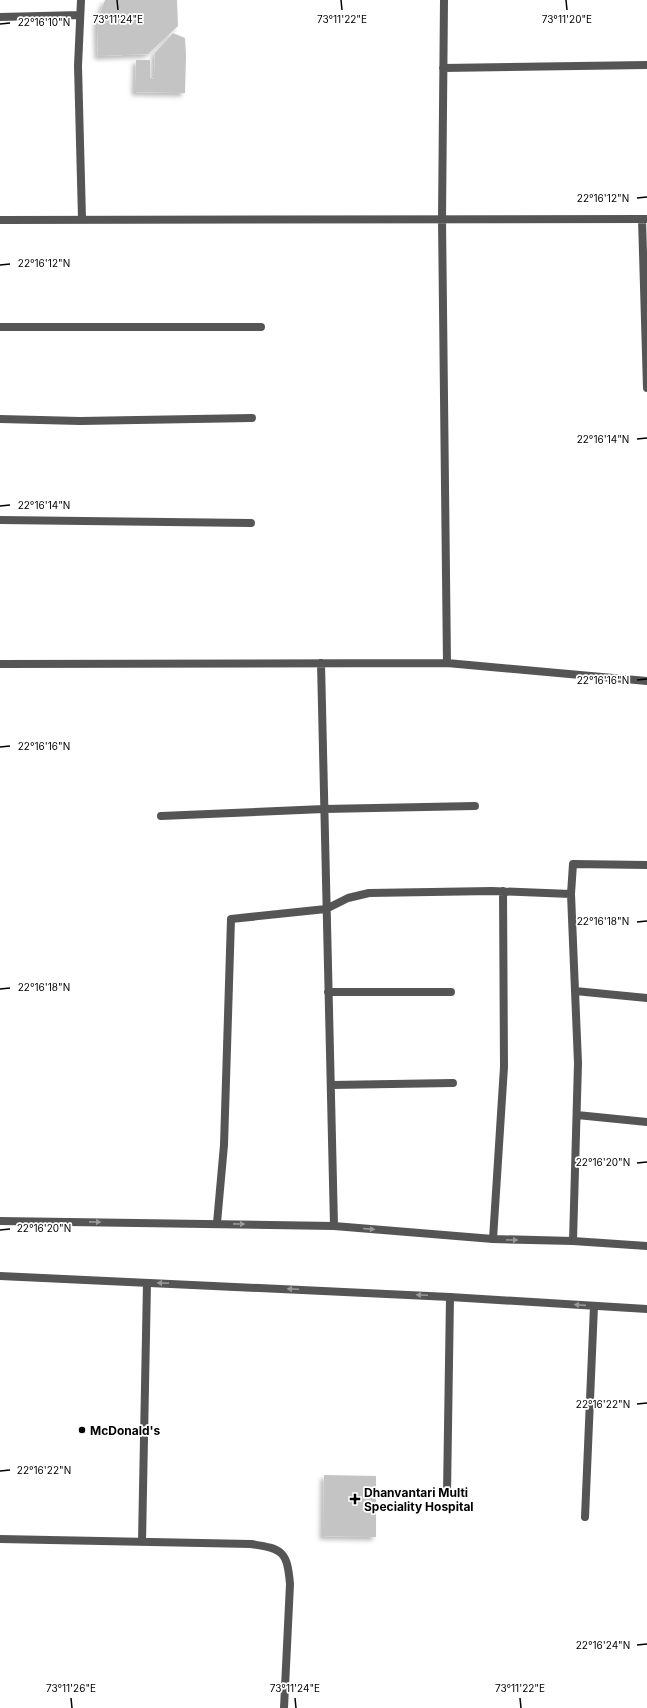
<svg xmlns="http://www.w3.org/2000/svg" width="647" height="1708" viewBox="0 0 647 1708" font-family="Inter,sans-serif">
<defs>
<filter id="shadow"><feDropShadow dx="-3.5" dy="3.5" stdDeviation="2" flood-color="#0004"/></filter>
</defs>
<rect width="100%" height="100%" fill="#fff"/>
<path fill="#c4c4c4" filter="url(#shadow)" d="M 105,0 L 177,0 L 178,26 L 148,54 L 98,56 L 97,21 Z
M 173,33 L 185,38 L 186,55 L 185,93 L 135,92 L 136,60 L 150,60 L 150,78 L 154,79 L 155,53 Z
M 324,1475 L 376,1476 L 376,1537 L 323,1536 Z"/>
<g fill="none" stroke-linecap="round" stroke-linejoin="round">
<path stroke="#555" stroke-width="8" d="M 81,0 L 78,66 L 82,219
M 444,0 L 442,219 L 447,663
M 0,17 L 80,15
M 443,68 L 647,65
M 642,219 L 647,388
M 0,220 L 647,219
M 0,327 L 261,327
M 0,419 L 80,421 L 252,418
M 0,520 L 251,523
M 321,663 L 334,1226
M 0,664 L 447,663 L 647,681
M 161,816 L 324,809 L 475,806
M 571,894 L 573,864 L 647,865
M 575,991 L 647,998
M 328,992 L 451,992
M 331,1085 L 453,1083
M 577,1115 L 647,1122
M 217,1223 L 224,1145 L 231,919 L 326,909 L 348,898 L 369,893 L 492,891 L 571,894 L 578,1063 L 573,1241
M 493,1239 L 504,1067 L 503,891
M 447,1493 L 450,1297
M 585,1517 L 594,1306
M 0,1539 L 251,1544 C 283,1549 287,1551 290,1584 L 284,1708
M 142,1542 L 147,1283"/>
<path stroke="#555" stroke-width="8" d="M 0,1221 L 334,1226 L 493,1239 L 573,1241 L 647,1246
M 0,1276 L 450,1297 L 647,1309"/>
</g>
<defs><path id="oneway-solid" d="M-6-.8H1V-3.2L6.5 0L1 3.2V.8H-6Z"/></defs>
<g fill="#999">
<use href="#oneway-solid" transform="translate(95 1222) rotate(1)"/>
<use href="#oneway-solid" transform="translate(239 1224) rotate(1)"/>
<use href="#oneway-solid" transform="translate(369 1229) rotate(5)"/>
<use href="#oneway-solid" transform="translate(512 1240) rotate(1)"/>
<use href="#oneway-solid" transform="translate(163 1283) rotate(-177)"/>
<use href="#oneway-solid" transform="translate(293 1289) rotate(-177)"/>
<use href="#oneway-solid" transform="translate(422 1295) rotate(-177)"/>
<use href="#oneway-solid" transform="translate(580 1305) rotate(-176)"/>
</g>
<path fill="none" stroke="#000" stroke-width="1.5" d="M 117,0 L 118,10M 341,0 L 342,10M 566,0 L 567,10M 0,24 L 10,23M 637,198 L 647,197M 0,265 L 10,264M 637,439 L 647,438M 0,506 L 10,505M 637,680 L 647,679M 0,747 L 10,746M 637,922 L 647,921M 0,989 L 10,988M 637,1163 L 647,1162M 0,1230 L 10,1229M 637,1404 L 647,1403M 0,1471 L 10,1470M 637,1645 L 647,1644M 71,1698 L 72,1708M 295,1698 L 296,1708M 520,1698 L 521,1708"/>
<g fill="#000" stroke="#fff" stroke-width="1.5">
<circle cx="82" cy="1430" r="4"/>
<path d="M353 1493h4v4h4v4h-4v4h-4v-4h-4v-4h4z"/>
</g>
<g text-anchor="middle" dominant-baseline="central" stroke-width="3.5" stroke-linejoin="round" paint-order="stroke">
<g font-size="12" font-weight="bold" fill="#000" stroke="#fff" text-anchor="start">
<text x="90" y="1430">McDonald's</text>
<text x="364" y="1492">Dhanvantari Multi<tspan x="364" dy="14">Speciality Hospital</tspan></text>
</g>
</g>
<g font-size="10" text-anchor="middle" fill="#000" stroke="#fff" stroke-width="3.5" stroke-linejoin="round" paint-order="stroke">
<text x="118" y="23">73°11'24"E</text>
<text x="342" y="23">73°11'22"E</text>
<text x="567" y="23">73°11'20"E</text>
<text x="44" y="26">22°16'10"N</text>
<text x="603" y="202">22°16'12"N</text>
<text x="44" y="267">22°16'12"N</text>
<text x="603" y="443">22°16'14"N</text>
<text x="44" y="509">22°16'14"N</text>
<text x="603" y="684">22°16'16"N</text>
<text x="44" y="750">22°16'16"N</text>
<text x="603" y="925">22°16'18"N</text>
<text x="44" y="991">22°16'18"N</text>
<text x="603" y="1166">22°16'20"N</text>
<text x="44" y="1232">22°16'20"N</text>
<text x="603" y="1408">22°16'22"N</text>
<text x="44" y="1474">22°16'22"N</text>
<text x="603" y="1649">22°16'24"N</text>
<text x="71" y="1692">73°11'26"E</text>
<text x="295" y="1692">73°11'24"E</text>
<text x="520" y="1692">73°11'22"E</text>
</g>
</svg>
